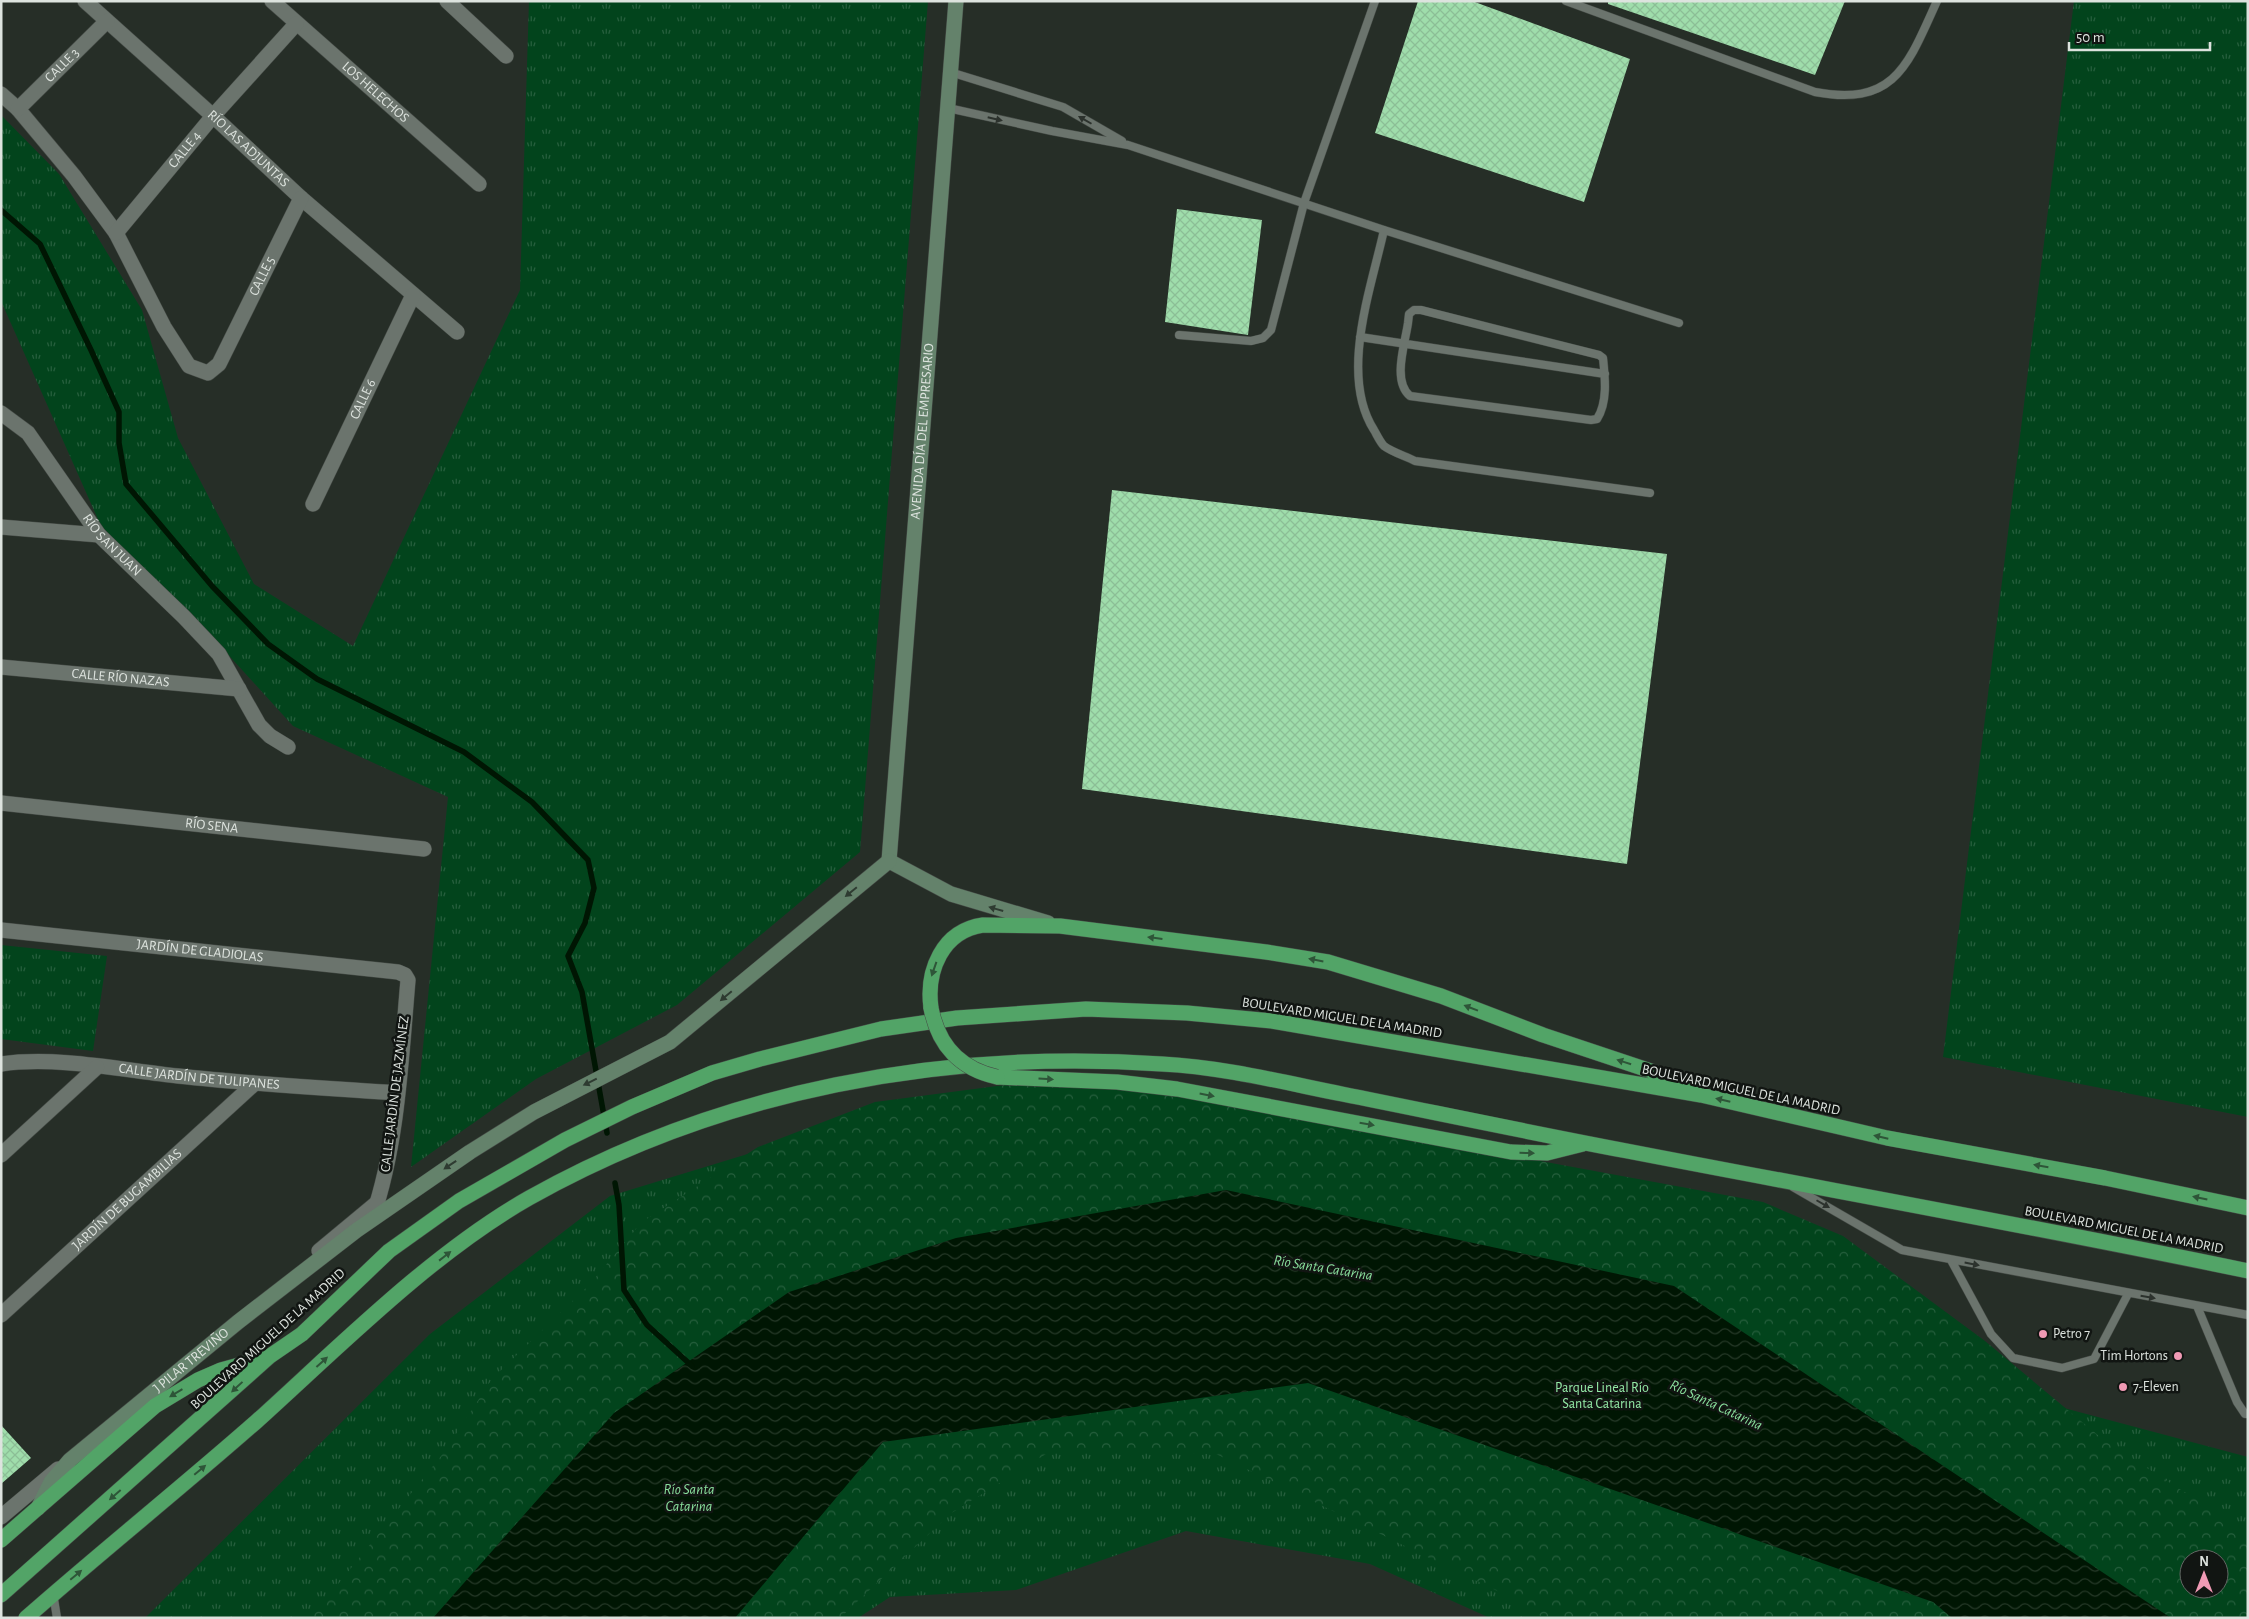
<svg xmlns="http://www.w3.org/2000/svg" width="2249" height="1619" viewBox="0 0 2249 1619" font-family="'Alegreya Sans',sans-serif">
<defs>
<pattern id="grass-tufts" width="24" height="20" patternUnits="userSpaceOnUse" patternTransform="scale(1.25)"><rect width="24" height="20" fill="#02441c"/><path d="M3 7l-1-3M5 7V3M7 7l1-3M15 17l-1-3M17 17v-4M19 17l1-3" fill="none" stroke="#265f3d"/></pattern>
<pattern id="park-crowns" width="20" height="18" patternUnits="userSpaceOnUse" patternTransform="scale(1.25)"><rect width="20" height="18" fill="#02441c"/><path d="M2 6a3 3 0 1 1 6 0M12 15a3 3 0 1 1 6 0" fill="none" stroke="#265f3d"/></pattern>
<pattern id="water-waves" width="16" height="10" patternUnits="userSpaceOnUse" patternTransform="scale(1.25)"><rect width="16" height="10" fill="#001603"/><path d="M0 5q4-4 8 0t8 0" fill="none" stroke="#253827"/></pattern>
<pattern id="building-cross-hatch" width="8" height="8" patternUnits="userSpaceOnUse" patternTransform="scale(1.25)"><rect width="8" height="8" fill="#9fddab"/><path d="M0 0l8 8M0 8l8-8" fill="none" stroke="#8cbe96"/></pattern>
</defs>
<rect width="100%" height="100%" fill="#262e27"/>
<path fill="url(#grass-tufts)" fill-rule="evenodd" d="M 529,1 L 928,1 L 860,852 L 677,1005 L 536,1079 L 411,1167 L 448,797 L 293,726 L 203,627 L 101,526 L 1,301 L 1,115 L 59,174 L 142,310 L 178,438 L 254,584 L 353,646 L 520,290 Z
M 2074,1 L 2248,1 L 2248,1117 L 1943,1057 Z
M 1,945 L 107,956 L 93,1051 L 1,1039 Z
M 940,1115 L 977,1125 L 1236,1127 L 1396,1148 L 1839,1254 L 2004,1392 L 2248,1457 L 2248,1618 L 2198,1618 L 1890,1427 L 1674,1286 L 1226,1190 L 1029,1196 L 789,1292 L 614,1413 L 465,1618 L 145,1618 L 430,1334 L 610,1196 L 859,1120 ZM 2189,1559 L 2219,1559 L 2219,1589 L 2189,1589 Z
M 1308,1383 L 1949,1618 L 1490,1618 L 1370,1564 L 1186,1531 L 1016,1590 L 890,1597 L 858,1618 L 694,1618 L 799,1455 Z"/>
<path fill="url(#park-crowns)" fill-rule="evenodd" d="M 1020,1083 L 1129,1085 L 1763,1202 L 1843,1236 L 1985,1341 L 2105,1441 L 2248,1533 L 2248,1618 L 1543,1618 L 1528,1606 L 1216,1454 L 1054,1449 L 950,1514 L 840,1618 L 311,1618 L 445,1451 L 492,1379 L 589,1285 L 642,1222 L 758,1147 L 875,1102 ZM 2189,1559 L 2219,1559 L 2219,1589 L 2189,1589 Z"/>
<path fill="url(#water-waves)" d="M 1226,1190 L 1674,1286 L 2171,1618 L 1952,1618 L 1933,1602 L 1308,1383 L 883,1442 L 735,1618 L 433,1618 L 614,1413 L 789,1292 L 956,1238 Z"/>
<g fill="none" stroke-linecap="round" stroke-linejoin="round">
<path stroke="#001603" stroke-width="5.5" d="M 1,210 L 40,244 L 91,350 L 119,412 L 119,443 L 126,484 L 212,586 L 268,644 L 317,679 L 464,752 L 532,802 L 588,860 L 594,888 L 585,923 L 568,956 L 582,992 L 607,1133
M 615,1183 L 619,1205 L 624,1290 L 647,1325 L 692,1366"/>
</g>
<path fill="url(#building-cross-hatch)" d="M 1418,1 L 1472,1 L 1630,59 L 1584,202 L 1375,133 Z
M 1608,1 L 1845,1 L 1815,75 L 1608,4 Z
M 1177,209 L 1262,220 L 1248,335 L 1165,322 Z
M 1112,490 L 1667,554 L 1627,864 L 1082,789 Z
M 1,1425 L 31,1458 L 1,1484 Z"/>
<g fill="none" stroke-linecap="round" stroke-linejoin="round">
<g stroke="#454b46" stroke-width="9">
<path id="lane" d="M 1566,1 L 1815,92 C 1895,107 1908,65 1937,1
M 950,72 L 1063,107 L 1122,141
M 948,108 L 1052,131 L 1128,145 L 1384,230 L 1679,323
M 1384,230 C 1371,289 1339,375 1374,430 C 1377,435 1380,442 1384,446 C 1392,452 1405,456 1415,461 L 1650,493
M 1414,310 L 1421,310 L 1599,355 L 1603,358 C 1605,377 1608,402 1597,419 L 1591,420 L 1410,396 C 1392,381 1405,344 1408,323 L 1409,314 Z
M 1179,335 L 1251,341 L 1263,338 L 1271,330 L 1304,203 L 1375,1
M 1360,337 L 1605,374
M 1793,1187 L 1902,1250 L 2248,1315
M 1951,1260 L 1991,1334 L 2013,1358 L 2062,1368 L 2094,1359 L 2128,1294
M 2197,1306 L 2237,1402 L 2245,1414 L 2248,1414
M 53,1593 L 57,1618"/>
</g>
<g stroke="#454b46" stroke-width="16">
<g id="street">
<path id="s1" d="M 85,1 L 213,116 L 301,198 L 457,332"/>
<path id="s2" d="M 272,1 L 479,184"/>
<path d="M 447,1 L 506,56"/>
<path id="s3" d="M 1,94 L 18,109 L 74,176 L 116,233 L 164,327 L 189,366 L 208,373 L 219,364 L 301,198"/>
<path id="s4" d="M 18,109 L 107,21"/>
<path id="s5" d="M 116,233 L 213,116 L 296,24"/>
<path id="s6" d="M 1,413 L 28,433 L 99,535 L 184,617 L 219,654 L 259,725 L 270,736 L 288,747"/>
<path id="s7" d="M 313,504 L 413,295"/>
<path d="M 1,527 L 99,535"/>
<path id="s8" d="M 1,667 L 239,689"/>
<path id="s9" d="M 1,803 L 424,849"/>
<path id="s10" d="M 1,930 L 398,972 L 405,975 L 408,980 C 401,1060 398,1143 372,1219"/>
<path id="s11" d="M 1,1064 C 57,1056 122,1070 178,1076 C 251,1084 324,1088 397,1093"/>
<path d="M 1,1155 L 97,1067"/>
<path d="M 319,1251 L 378,1202"/>
<path id="s12" d="M 1,1315 L 254,1084"/>
<path d="M 1,1517 L 58,1469"/>
</g>
</g>
<g stroke="#454b46" stroke-width="16">
<g id="secondary">
<path id="s13" d="M 889,861 L 956,1"/>
<path d="M 889,861 L 951,894 L 1048,923"/>
<path id="s14" d="M 38,1508 L 51,1482 L 70,1460 L 238,1322 L 357,1230 L 470,1152 L 534,1112 L 670,1042 L 889,861"/>
</g>
</g>
<g stroke="#454b46" stroke-width="16">
<path id="highway" d="M 931,1008 C 926,971 942,931 983,925 L 1060,926 L 1266,952 L 1328,962 L 1441,996 L 1543,1035 L 1651,1071 L 1684,1087
M 997,1077 L 1117,1082 L 1177,1089 L 1511,1152 L 1547,1153 L 1583,1144
M 1,1540 L 155,1406 L 198,1380 L 221,1370 L 268,1357
M 1,1595 L 270,1356 L 302,1334 L 389,1251 L 459,1201 L 565,1140 L 632,1107 L 712,1073 L 760,1059 L 881,1029 L 957,1018 L 1086,1009 L 1187,1013 L 1272,1021 L 1701,1095 L 1887,1138 L 2105,1178 L 2248,1208
M 26,1618 C 102,1551 181,1488 257,1421 C 340,1346 432,1253 529,1198 C 721,1090 944,1049 1162,1064 C 1222,1067 1282,1082 1342,1094 C 1437,1113 1532,1133 1627,1151 C 1834,1191 2042,1228 2248,1271"/>
</g>
<use href="#lane" stroke="#6b746d" stroke-width="8"/>
<use href="#street" stroke="#6b746d" stroke-width="15"/>
<use href="#secondary" stroke="#64826b" stroke-width="15"/>
<use href="#highway" stroke="#52a467" stroke-width="15"/>
<g stroke="#454b46" stroke-width="16" stroke-linecap="butt">
<path id="highway-bridge" d="M 931,1008 C 938,1045 960,1069 997,1077"/>
</g>
<use href="#highway-bridge" stroke="#52a467" stroke-width="15"/>
</g>
<defs><path id="oneway-solid" d="M-6-.8H1V-3.2L6.5 0L1 3.2V.8H-6Z" transform="scale(1.25)"/></defs>
<g fill="#2c322d">
<use href="#oneway-solid" transform="translate(995 119) rotate(13)"/>
<use href="#oneway-solid" transform="translate(1085 120) rotate(-150)"/>
<use href="#oneway-solid" transform="translate(1823 1204) rotate(30)"/>
<use href="#oneway-solid" transform="translate(1972 1264) rotate(11)"/>
<use href="#oneway-solid" transform="translate(2148 1297) rotate(10)"/>
</g>
<g fill="#2e3b31">
<use href="#oneway-solid" transform="translate(851 892) rotate(141)"/>
<use href="#oneway-solid" transform="translate(996 909) rotate(-164)"/>
<use href="#oneway-solid" transform="translate(726 996) rotate(140)"/>
<use href="#oneway-solid" transform="translate(590 1082) rotate(154)"/>
<use href="#oneway-solid" transform="translate(450 1165) rotate(146)"/>
</g>
<g fill="#2e5538">
<use href="#oneway-solid" transform="translate(1155 938) rotate(-173)"/>
<use href="#oneway-solid" transform="translate(1316 960) rotate(-169)"/>
<use href="#oneway-solid" transform="translate(934 969) rotate(109)"/>
<use href="#oneway-solid" transform="translate(1471 1008) rotate(-159)"/>
<use href="#oneway-solid" transform="translate(1624 1062) rotate(-162)"/>
<use href="#oneway-solid" transform="translate(1046 1079) rotate(3)"/>
<use href="#oneway-solid" transform="translate(1207 1095) rotate(11)"/>
<use href="#oneway-solid" transform="translate(1723 1100) rotate(-167)"/>
<use href="#oneway-solid" transform="translate(1367 1124) rotate(10)"/>
<use href="#oneway-solid" transform="translate(1881 1137) rotate(-167)"/>
<use href="#oneway-solid" transform="translate(1527 1153) rotate(2)"/>
<use href="#oneway-solid" transform="translate(2041 1166) rotate(-170)"/>
<use href="#oneway-solid" transform="translate(2200 1198) rotate(-168)"/>
<use href="#oneway-solid" transform="translate(445 1256) rotate(-38)"/>
<use href="#oneway-solid" transform="translate(322 1362) rotate(-42)"/>
<use href="#oneway-solid" transform="translate(237 1387) rotate(137)"/>
<use href="#oneway-solid" transform="translate(176 1393) rotate(149)"/>
<use href="#oneway-solid" transform="translate(200 1470) rotate(-40)"/>
<use href="#oneway-solid" transform="translate(115 1495) rotate(139)"/>
<use href="#oneway-solid" transform="translate(76 1575) rotate(-40)"/>
</g>
<g fill="#f09ab4" stroke="#111512" stroke-width="2">
<circle cx="2043" cy="1334" r="5"/>
<circle cx="2178" cy="1356" r="5"/>
<circle cx="2123" cy="1387" r="5"/>
</g>
<g text-anchor="middle" dominant-baseline="central" stroke-width="5" stroke-linejoin="round" paint-order="stroke">
<g font-size="14" fill="#dde3de" stroke="#111512">
<text stroke="none"><textPath href="#s4" startOffset="62">CALLE 3</textPath></text>
<text stroke="none"><textPath href="#s2" startOffset="138">LOS HELECHOS</textPath></text>
<text stroke="none"><textPath href="#s1" startOffset="220">RÍO LAS ADJUNTAS</textPath></text>
<text stroke="none"><textPath href="#s5" startOffset="108">CALLE 4</textPath></text>
<text stroke="none"><textPath href="#s3" startOffset="465">CALLE 5</textPath></text>
<text stroke="none"><textPath href="#s7" startOffset="116">CALLE 6</textPath></text>
<text stroke="none"><textPath href="#s13" startOffset="431">AVENIDA DÍA DEL EMPRESARIO</textPath></text>
<text stroke="none"><textPath href="#s6" startOffset="174">RÍO SAN JUAN</textPath></text>
<text stroke="none"><textPath href="#s8" startOffset="120">CALLE RÍO NAZAS</textPath></text>
<text stroke="none"><textPath href="#s9" startOffset="212">RÍO SENA</textPath></text>
<text stroke="none"><textPath href="#s10" startOffset="200">JARDÍN DE GLADIOLAS</textPath></text>
<text transform="translate(1342 1018) rotate(9)">BOULEVARD MIGUEL DE LA MADRID</text>
<text stroke="none"><textPath href="#s11" startOffset="199">CALLE JARDÍN DE TULIPANES</textPath></text>
<text transform="translate(1741 1090) rotate(12)">BOULEVARD MIGUEL DE LA MADRID</text>
<text transform="translate(395 1094) rotate(-83)">CALLE JARDÍN DE JAZMÍNEZ</text>
<text stroke="none"><textPath href="#s12" startOffset="171">JARDÍN DE BUGAMBILIAS</textPath></text>
<text transform="translate(2124 1230) rotate(11)">BOULEVARD MIGUEL DE LA MADRID</text>
<text transform="translate(268 1339) rotate(-42)">BOULEVARD MIGUEL DE LA MADRID</text>
<text stroke="none"><textPath href="#s14" startOffset="215">J PILAR TREVIÑO</textPath></text>
</g>
<g font-size="14" fill="#dde3de" stroke="#111512" text-anchor="start">
<text x="2053" y="1334">Petro 7</text>
<text x="2168" y="1356" text-anchor="end">Tim Hortons</text>
<text x="2133" y="1387">7-Eleven</text>
</g>
<g font-size="14" fill="#94e9a6" stroke="#111512">
<text x="1602" y="1388">Parque Lineal Río<tspan x="1602" dy="16">Santa Catarina</tspan></text>
</g>
<g font-size="15" font-style="italic" fill="#89de9c" stroke="#111512">
<text transform="translate(1323 1268) rotate(9)">Río Santa Catarina</text>
<text transform="translate(1716 1405) rotate(25)">Río Santa Catarina</text>
<text x="689" y="1489">Río Santa<tspan x="689" dy="17">Catarina</tspan></text>
</g>
</g>
<rect width="2249" height="1619" fill="none" stroke="#dde3de" stroke-width="5"/>
<g transform="translate(2204 1574)"><circle r="24" fill="#111512" stroke="#636764"/>
<path d="M0-4L9 19L0 12L-9 19Z" fill="#f09ab4"/>
<text y="-8" font-size="14" font-weight="bold" text-anchor="middle" fill="#dde3de">N</text>
</g>
<path d="M2069 42v8h141v-8" fill="none" stroke="#dde3de" stroke-width="2.5"/>
<text x="2076" y="42" font-size="15" fill="#dde3de" stroke="#111512" stroke-width="4" paint-order="stroke">50 m</text>
</svg>
